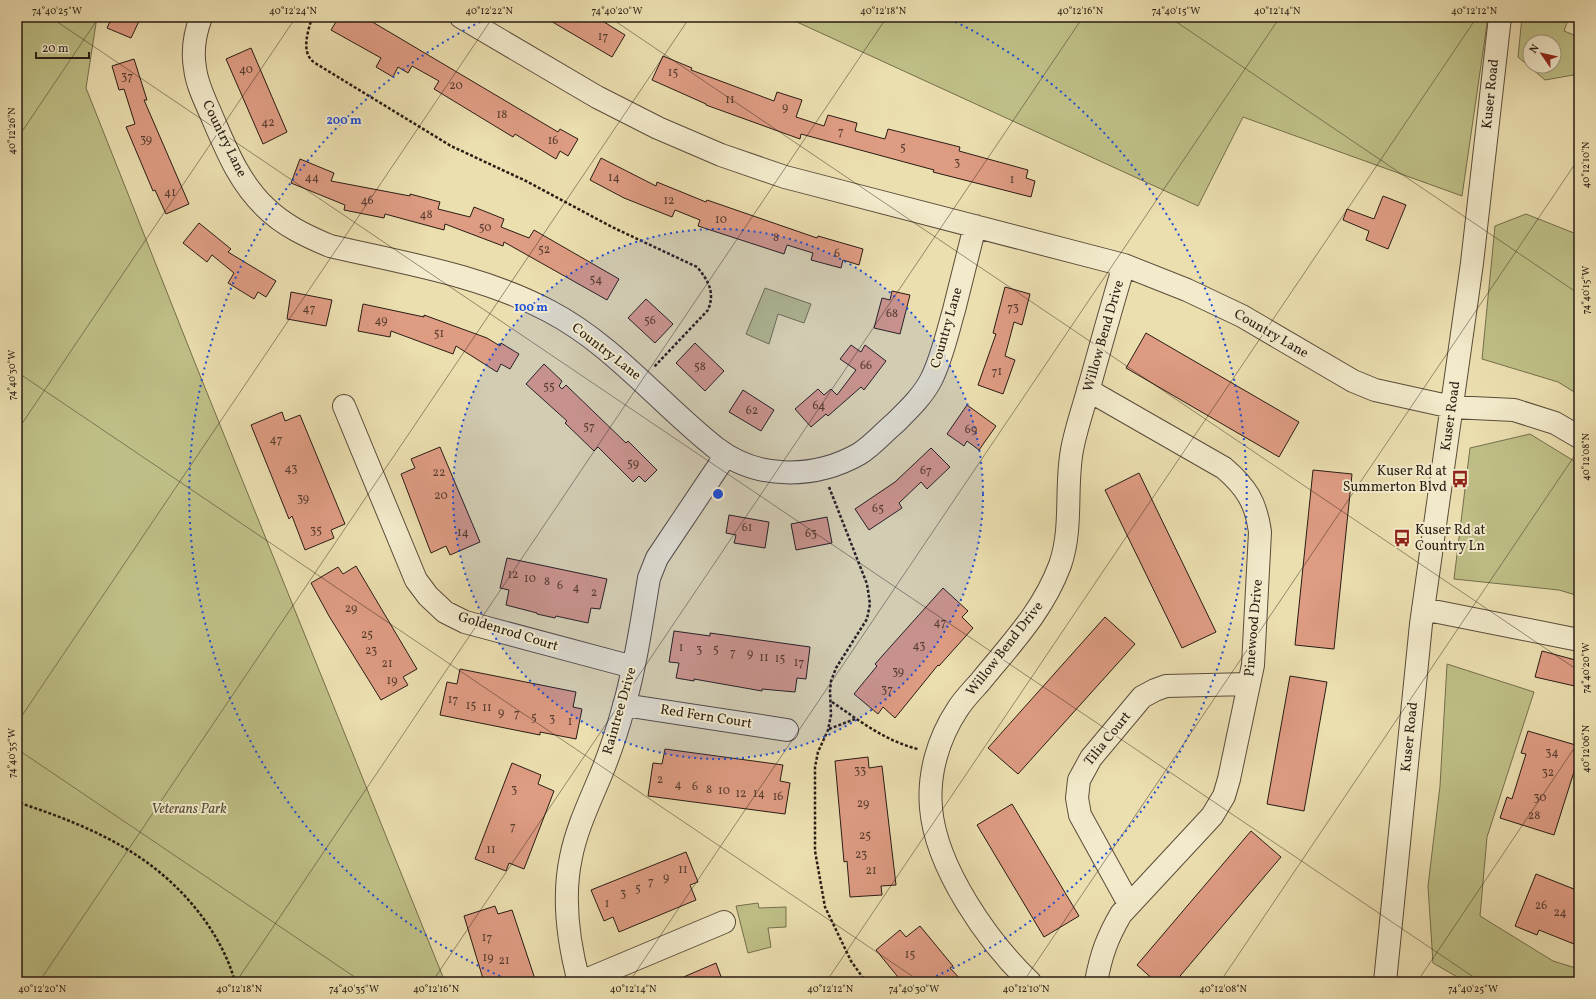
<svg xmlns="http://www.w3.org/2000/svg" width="1596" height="999" viewBox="0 0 1596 999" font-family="Vollkorn,serif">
<rect width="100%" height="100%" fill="#ebdeaf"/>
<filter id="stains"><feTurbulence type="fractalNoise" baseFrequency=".005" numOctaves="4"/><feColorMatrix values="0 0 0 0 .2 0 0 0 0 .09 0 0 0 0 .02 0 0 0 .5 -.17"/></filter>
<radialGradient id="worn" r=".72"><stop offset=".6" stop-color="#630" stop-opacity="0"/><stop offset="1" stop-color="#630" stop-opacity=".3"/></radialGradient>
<path fill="#bebf86" stroke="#746e4c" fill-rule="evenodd" d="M 17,17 L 97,17 L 86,88 L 195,363 L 445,982 L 17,982 Z
M 786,17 L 1488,17 L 1462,196 L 1243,117 L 1198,206 Z
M 1522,17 L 1569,17 L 1564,31 L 1579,37 L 1579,74 L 1545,80 L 1518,57 ZM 1530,42 L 1554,42 L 1554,66 L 1530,66 Z
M 1526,214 L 1579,235 L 1579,395 L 1558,382 L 1482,359 L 1495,226 Z
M 765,288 L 811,304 L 804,323 L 778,314 L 769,344 L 746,334 Z
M 1530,434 L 1579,464 L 1579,596 L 1559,590 L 1454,579 L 1470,448 Z
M 1447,664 L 1534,692 L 1487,837 L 1480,916 L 1553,961 L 1579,969 L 1579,982 L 1466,982 L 1433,963 L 1428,886 L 1440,786 Z
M 758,903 L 759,908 L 786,907 L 786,927 L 768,928 L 771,947 L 748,953 L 736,906 Z"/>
<path fill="#de9c83" stroke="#291c13" d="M 112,17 L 141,17 L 131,38 L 107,28 Z
M 339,17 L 364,17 L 558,132 L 560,129 L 578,139 L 568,156 L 560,151 L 556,159 L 515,134 L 513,137 L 434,89 L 439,81 L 412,66 L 408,73 L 398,67 L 393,77 L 376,67 L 381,58 L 331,30 Z
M 544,17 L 596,17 L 625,35 L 612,57 Z
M 251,48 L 287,132 L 263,144 L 226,59 Z
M 663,56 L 692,68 L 691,70 L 774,101 L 777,92 L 802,100 L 796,117 L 824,126 L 828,115 L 857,123 L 855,131 L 885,139 L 888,129 L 960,147 L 959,151 L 1028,170 L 1026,178 L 1035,181 L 1031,197 L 933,172 L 934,170 L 801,134 L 800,139 L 706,105 L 706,104 L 652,80 Z
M 134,59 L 147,100 L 144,100 L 189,204 L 166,214 L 155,190 L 153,191 L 126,127 L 135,124 L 124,89 L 119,90 L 112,66 Z
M 601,158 L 656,186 L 657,182 L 706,202 L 707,200 L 817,238 L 818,236 L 863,249 L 859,265 L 843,260 L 841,268 L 811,260 L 813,253 L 787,245 L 784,254 L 698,226 L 700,220 L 675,210 L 672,217 L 624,198 L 590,180 Z
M 300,159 L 334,173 L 331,181 L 410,196 L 410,194 L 440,202 L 438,209 L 470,217 L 474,207 L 504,219 L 501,227 L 529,238 L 534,230 L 619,279 L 607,300 L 504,242 L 503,246 L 445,224 L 444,230 L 385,214 L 384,218 L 344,210 L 345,205 L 291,183 Z
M 1383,196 L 1406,205 L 1388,249 L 1366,240 L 1369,231 L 1343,220 L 1347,209 L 1374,219 Z
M 199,223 L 231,249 L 228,252 L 276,281 L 266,297 L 258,292 L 254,299 L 228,283 L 234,273 L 212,255 L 207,262 L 183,243 Z
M 1005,287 L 1030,294 L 1022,325 L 1014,322 L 1005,356 L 1015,360 L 1003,394 L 978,385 L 996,334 L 993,333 Z
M 892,291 L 910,295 L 900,334 L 874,328 L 882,298 L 890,300 Z
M 291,292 L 332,300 L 326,326 L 287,319 Z
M 646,299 L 673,324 L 655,343 L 628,318 Z
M 363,304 L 424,317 L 424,315 L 487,338 L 500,346 L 501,343 L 519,354 L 510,369 L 501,364 L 497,372 L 456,346 L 453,354 L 391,331 L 390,337 L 358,331 Z
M 1146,333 L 1299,422 L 1279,457 L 1126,368 Z
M 695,343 L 724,371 L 705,391 L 676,363 Z
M 851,345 L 861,352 L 865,345 L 886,361 L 864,390 L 861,387 L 828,416 L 826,414 L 811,427 L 795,409 L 818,389 L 824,395 L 831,389 L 837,395 L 856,370 L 840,359 Z
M 544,364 L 562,381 L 559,386 L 562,389 L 566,385 L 626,443 L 628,441 L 657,470 L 645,482 L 639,476 L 633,482 L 598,447 L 594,451 L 565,423 L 567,421 L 526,384 Z
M 743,390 L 774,410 L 761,431 L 729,412 Z
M 967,405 L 996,426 L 979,450 L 967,441 L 964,446 L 947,434 Z
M 282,412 L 285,421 L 300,415 L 345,524 L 331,530 L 334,538 L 305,550 L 292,516 L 289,519 L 251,425 Z
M 440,447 L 480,542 L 450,555 L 446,546 L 431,553 L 401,474 L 415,468 L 411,459 Z
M 931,448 L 950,467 L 927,489 L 921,482 L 899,503 L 902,508 L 869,530 L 855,509 L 895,482 Z
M 1313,470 L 1352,474 L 1334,649 L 1295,645 Z
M 1139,473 L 1216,632 L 1182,648 L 1105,490 Z
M 729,515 L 769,522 L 765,548 L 734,543 L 736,535 L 726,533 Z
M 827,517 L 832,543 L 796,550 L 791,524 Z
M 507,558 L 607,579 L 600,609 L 591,608 L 588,623 L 556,616 L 555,618 L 537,614 L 537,613 L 506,605 L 509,590 L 500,588 Z
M 356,566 L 417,669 L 403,677 L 408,685 L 381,700 L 329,616 L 311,583 L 338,567 L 343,574 Z
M 943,588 L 968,611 L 962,617 L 973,628 L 939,666 L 938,665 L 895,718 L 883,707 L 878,714 L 854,694 L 877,666 L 875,664 Z
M 1105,617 L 1135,644 L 1018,774 L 988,748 Z
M 674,631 L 710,636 L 710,633 L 810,647 L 806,679 L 797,678 L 795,692 L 762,689 L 762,691 L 694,679 L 694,681 L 676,678 L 679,663 L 669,662 Z
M 1542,651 L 1579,661 L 1579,687 L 1535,677 Z
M 460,669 L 576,692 L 573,707 L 582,709 L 576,739 L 540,732 L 540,735 L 440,715 L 447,682 L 457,684 Z
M 1290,676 L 1327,682 L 1304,811 L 1267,804 Z
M 1528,731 L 1579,746 L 1579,756 L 1554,835 L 1500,818 L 1507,797 L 1512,799 L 1526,754 L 1521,753 Z
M 665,749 L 783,765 L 780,781 L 790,783 L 785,814 L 648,796 L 653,763 L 662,764 Z
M 868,757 L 869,768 L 882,766 L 896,885 L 881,886 L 882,895 L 850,897 L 847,861 L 844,862 L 835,761 Z
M 512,763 L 541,775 L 538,784 L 554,791 L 524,869 L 509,863 L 506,871 L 475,859 Z
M 1012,804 L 1079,916 L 1044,937 L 977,825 Z
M 1251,831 L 1281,857 L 1175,982 L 1156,982 L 1137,965 Z
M 686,852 L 698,882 L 690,885 L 696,900 L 619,932 L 613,917 L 604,921 L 591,890 Z
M 1536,874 L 1579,891 L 1579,946 L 1539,930 L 1537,935 L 1515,926 Z
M 495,906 L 498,914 L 512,910 L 536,982 L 484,982 L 464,916 Z
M 920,926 L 953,966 L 950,968 L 963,982 L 902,982 L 876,950 L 900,930 L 906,937 Z
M 716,963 L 723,982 L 672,982 Z"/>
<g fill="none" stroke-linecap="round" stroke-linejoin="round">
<g stroke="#5a4c3a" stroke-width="24">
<path id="minor" d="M 201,17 C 195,33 192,51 195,68 C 197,86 206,102 213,119 C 227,151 239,182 265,207 C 283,225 306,236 330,246 C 403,263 481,275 549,311 C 614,345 659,403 716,448 C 757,480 815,479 859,454 C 872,446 883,433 895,423 C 908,410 922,397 931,380 C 942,358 947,334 954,310 C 961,282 968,254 975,226
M 461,17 L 597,97 L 658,128 L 721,155 L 785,177 L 1124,265 L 1187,290 L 1242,316 L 1353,381 L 1375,390 L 1452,407 L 1514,410 L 1555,423 L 1579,437
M 1088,390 L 1224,468 C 1246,487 1256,502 1260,532 L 1253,665 L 1229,779 L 1224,796 L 1212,816 L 1121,914 C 1107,938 1101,955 1096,982
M 344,406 L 416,580 L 428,596 L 445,612 L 465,622 L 633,667
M 1423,609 L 1579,640
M 624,705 L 787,730
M 1129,904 L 1080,815 L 1077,798 L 1079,780 L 1091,758 L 1142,697 L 1155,690 L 1166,686 L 1249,684
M 579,982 C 568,941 562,899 571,857 C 577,827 591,799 602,772 C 611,750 618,728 624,706 C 636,664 642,620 649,578 L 657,558 L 726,455
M 581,982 L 724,922
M 1030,982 C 988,942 936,868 931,808 C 928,774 938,739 957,710 C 963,700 972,691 980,682 C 1011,644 1043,611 1060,565 C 1073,528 1065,487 1072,450 C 1076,428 1084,406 1090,384 C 1101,345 1112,305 1124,265
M 1385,982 L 1421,624 L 1472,263 L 1500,17"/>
</g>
<path stroke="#291c13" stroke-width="2.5" stroke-dasharray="3 2" stroke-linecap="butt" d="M 312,17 C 308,32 300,53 315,63 L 451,146 L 526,181 L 612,227 L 697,267 C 709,281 715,293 708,310 L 654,367
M 829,487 L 867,584 L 870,604 L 867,619 L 836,668 L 831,681 L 830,691 L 831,715 L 828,730 L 818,752 L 815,767 L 815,851 L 825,907 L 851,961 L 866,982
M 832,702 C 860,721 885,741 918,749
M 829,729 L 855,719
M 17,799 L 20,803 L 17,808
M 20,803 C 95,828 159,856 206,922 C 219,941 229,960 235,982"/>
<use href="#minor" stroke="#f2eacb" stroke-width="22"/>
</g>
<path fill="none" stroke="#291c13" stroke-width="1" stroke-opacity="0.45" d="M 50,17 L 1481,982M 609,17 L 1579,671M 1169,17 L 1579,294M 17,139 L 99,17M 17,372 L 921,982M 17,431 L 296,17M 17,723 L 493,17M 17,749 L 362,982M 39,982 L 690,17M 236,982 L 887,17M 432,982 L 1083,17M 629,982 L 1280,17M 826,982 L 1477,17M 1023,982 L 1579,158M 1220,982 L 1579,449M 1417,982 L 1579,741"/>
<circle cx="718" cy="494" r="265" fill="#1d4ed8" fill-opacity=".12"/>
<g fill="none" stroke="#1d4ed8" stroke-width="2" stroke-dasharray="2 4">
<circle cx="718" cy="494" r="265"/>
<path d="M511 981A529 529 0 0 1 486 19M950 19A529 529 0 0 1 925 981"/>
</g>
<defs>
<g id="bus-bare" transform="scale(1.38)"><path d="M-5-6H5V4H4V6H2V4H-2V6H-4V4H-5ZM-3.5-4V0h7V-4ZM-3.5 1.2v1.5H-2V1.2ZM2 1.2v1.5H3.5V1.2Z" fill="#8f2418" stroke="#f2eacb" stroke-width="2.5" paint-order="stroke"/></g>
</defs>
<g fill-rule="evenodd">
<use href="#bus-bare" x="1460" y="479"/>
<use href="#bus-bare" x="1402" y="538"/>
</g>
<g text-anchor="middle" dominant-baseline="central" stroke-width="4" stroke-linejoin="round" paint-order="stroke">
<g font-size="12" fill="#563c2f">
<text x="603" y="37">17</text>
<text x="246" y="70">40</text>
<text x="673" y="73">15</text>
<text x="127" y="77">37</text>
<text x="456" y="86">20</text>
<text x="730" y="100">11</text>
<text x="785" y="108">9</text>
<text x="502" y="115">18</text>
<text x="268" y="123">42</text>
<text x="841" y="132">7</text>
<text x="146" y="140">39</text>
<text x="553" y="141">16</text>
<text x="903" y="148">5</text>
<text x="957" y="163">3</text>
<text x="312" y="178">44</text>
<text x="614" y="178">14</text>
<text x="1012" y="180">1</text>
<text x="170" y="193">41</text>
<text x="367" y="201">46</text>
<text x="669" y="201">12</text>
<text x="426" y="215">48</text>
<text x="721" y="220">10</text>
<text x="485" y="228">50</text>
<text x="776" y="238">8</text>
<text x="544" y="250">52</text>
<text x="837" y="254">6</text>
<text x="596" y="280">54</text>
<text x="1013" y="308">73</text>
<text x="309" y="309">47</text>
<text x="892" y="314">68</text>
<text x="381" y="321">49</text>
<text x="650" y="321">56</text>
<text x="439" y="334">51</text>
<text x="866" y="366">66</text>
<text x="700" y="367">58</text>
<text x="997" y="372">71</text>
<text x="549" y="387">55</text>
<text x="819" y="406">64</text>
<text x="752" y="411">62</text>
<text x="589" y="427">57</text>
<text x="971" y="430">69</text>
<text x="276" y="440">47</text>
<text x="633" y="464">59</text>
<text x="291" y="469">43</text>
<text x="926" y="471">67</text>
<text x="439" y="473">22</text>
<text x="441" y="496">20</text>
<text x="303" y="499">39</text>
<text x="878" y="509">65</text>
<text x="747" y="528">61</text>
<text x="316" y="531">35</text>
<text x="463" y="533">14</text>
<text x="811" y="534">63</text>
<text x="513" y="575">12</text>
<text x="530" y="579">10</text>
<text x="547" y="582">8</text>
<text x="560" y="586">6</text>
<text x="576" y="588">4</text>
<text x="594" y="593">2</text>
<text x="351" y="609">29</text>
<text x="940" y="623">47</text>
<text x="367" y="635">25</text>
<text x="919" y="646">43</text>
<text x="681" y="648">1</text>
<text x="699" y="650">3</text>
<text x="716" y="650">5</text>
<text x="371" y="651">23</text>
<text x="733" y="653">7</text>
<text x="750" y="654">9</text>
<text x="764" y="658">11</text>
<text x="780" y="659">15</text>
<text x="799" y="663">17</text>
<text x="387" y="664">21</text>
<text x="898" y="672">39</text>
<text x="392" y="681">19</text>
<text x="887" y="690">37</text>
<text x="453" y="700">17</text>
<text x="471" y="706">15</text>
<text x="487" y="708">11</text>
<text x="501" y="713">9</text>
<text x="517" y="714">7</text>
<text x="534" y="718">5</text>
<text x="552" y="719">3</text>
<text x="570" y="722">1</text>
<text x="1552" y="753">34</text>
<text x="860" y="771">33</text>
<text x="1548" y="773">32</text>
<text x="660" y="780">2</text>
<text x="678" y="785">4</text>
<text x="695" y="787">6</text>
<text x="514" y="790">3</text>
<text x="709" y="790">8</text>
<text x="724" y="791">10</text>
<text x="741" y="794">12</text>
<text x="759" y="794">14</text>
<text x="778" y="797">16</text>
<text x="1540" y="798">30</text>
<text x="863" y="804">29</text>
<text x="1534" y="816">28</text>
<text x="513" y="827">7</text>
<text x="865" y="836">25</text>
<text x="491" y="850">11</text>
<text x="861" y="855">23</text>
<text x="683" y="870">11</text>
<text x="871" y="871">21</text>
<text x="666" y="878">9</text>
<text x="651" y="882">7</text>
<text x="638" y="889">5</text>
<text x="623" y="894">3</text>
<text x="607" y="904">1</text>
<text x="1541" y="906">26</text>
<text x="1560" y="913">24</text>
<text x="487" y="938">17</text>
<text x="910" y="955">15</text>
<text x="488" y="958">19</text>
<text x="504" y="961">21</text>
</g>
<g font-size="14" fill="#291c13" stroke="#f2eacb">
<text transform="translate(1491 94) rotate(-84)">Kuser Road</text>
<text transform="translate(224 139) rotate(64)">Country Lane</text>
<text transform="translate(947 328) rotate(-74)">Country Lane</text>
<text transform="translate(1271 334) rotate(30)">Country Lane</text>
<text transform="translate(1104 336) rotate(-74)">Willow Bend Drive</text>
<text transform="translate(606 352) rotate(38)">Country Lane</text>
<text transform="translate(1451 416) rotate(-82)">Kuser Road</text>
<text transform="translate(1254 628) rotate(-85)">Pinewood Drive</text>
<text transform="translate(508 632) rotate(17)">Goldenrod Court</text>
<text transform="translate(1005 649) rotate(-52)">Willow Bend Drive</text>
<text transform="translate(620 711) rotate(-74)">Raintree Drive</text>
<text transform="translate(706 717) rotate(9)">Red Fern Court</text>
<text transform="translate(1410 737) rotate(-84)">Kuser Road</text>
<text transform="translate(1108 739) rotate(-51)">Tilia Court</text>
</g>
<g font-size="14" fill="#291c13" stroke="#f2eacb" text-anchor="end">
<text x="1447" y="471">Kuser Rd at<tspan x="1447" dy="16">Summerton Blvd</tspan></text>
<text x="1415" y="530" text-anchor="start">Kuser Rd at<tspan x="1415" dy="16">Country Ln</tspan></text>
</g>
<g font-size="14" font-style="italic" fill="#564d36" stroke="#f2eacb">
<text x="189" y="809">Veterans Park</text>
</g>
</g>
<circle cx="718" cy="494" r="6" fill="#1d4ed8" stroke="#f2eacb" stroke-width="2"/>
<g font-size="12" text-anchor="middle" font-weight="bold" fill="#1d4ed8" stroke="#f2eacb" stroke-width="4" stroke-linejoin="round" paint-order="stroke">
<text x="344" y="124">200 m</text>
<text x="531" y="311">100 m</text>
</g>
<rect width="1596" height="999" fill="none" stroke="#ebdeaf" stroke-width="44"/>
<g transform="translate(1542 54) rotate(304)"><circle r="19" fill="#f2eacb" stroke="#a29881"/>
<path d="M0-3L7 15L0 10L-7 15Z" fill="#8f2418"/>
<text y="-6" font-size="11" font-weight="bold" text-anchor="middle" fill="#291c13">N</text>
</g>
<path d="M36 52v6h53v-6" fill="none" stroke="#291c13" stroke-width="2"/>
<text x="42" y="52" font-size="12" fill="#291c13" stroke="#f2eacb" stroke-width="3" paint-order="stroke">20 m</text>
<rect x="22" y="22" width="1552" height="955" fill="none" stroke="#291c13" stroke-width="1.5"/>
<g font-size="10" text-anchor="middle" fill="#291c13">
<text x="57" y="14">74°40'25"W</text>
<text x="293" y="14">40°12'24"N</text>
<text x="489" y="14">40°12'22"N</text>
<text x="617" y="14">74°40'20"W</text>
<text x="883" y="14">40°12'18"N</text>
<text x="1080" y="14">40°12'16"N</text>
<text x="1176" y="14">74°40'15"W</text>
<text x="1277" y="14">40°12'14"N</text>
<text x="1474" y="14">40°12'12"N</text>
<text transform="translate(11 131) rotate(-90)" y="4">40°12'26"N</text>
<text transform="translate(1585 165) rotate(-90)" y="4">40°12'10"N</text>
<text transform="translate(1585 290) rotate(-90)" y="4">74°40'15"W</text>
<text transform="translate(11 375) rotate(-90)" y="4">74°40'30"W</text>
<text transform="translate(1585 457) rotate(-90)" y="4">40°12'08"N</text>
<text transform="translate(1585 668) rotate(-90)" y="4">74°40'20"W</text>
<text transform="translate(1585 749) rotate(-90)" y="4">40°12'06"N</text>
<text transform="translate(11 753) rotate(-90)" y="4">74°40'35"W</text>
<text x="42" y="992">40°12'20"N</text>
<text x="239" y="992">40°12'18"N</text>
<text x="354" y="992">74°40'35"W</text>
<text x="436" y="992">40°12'16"N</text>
<text x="633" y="992">40°12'14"N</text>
<text x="830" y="992">40°12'12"N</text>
<text x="914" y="992">74°40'30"W</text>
<text x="1026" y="992">40°12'10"N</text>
<text x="1223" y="992">40°12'08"N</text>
<text x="1473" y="992">74°40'25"W</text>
</g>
<rect width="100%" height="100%" filter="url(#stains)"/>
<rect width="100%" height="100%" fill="url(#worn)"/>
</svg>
